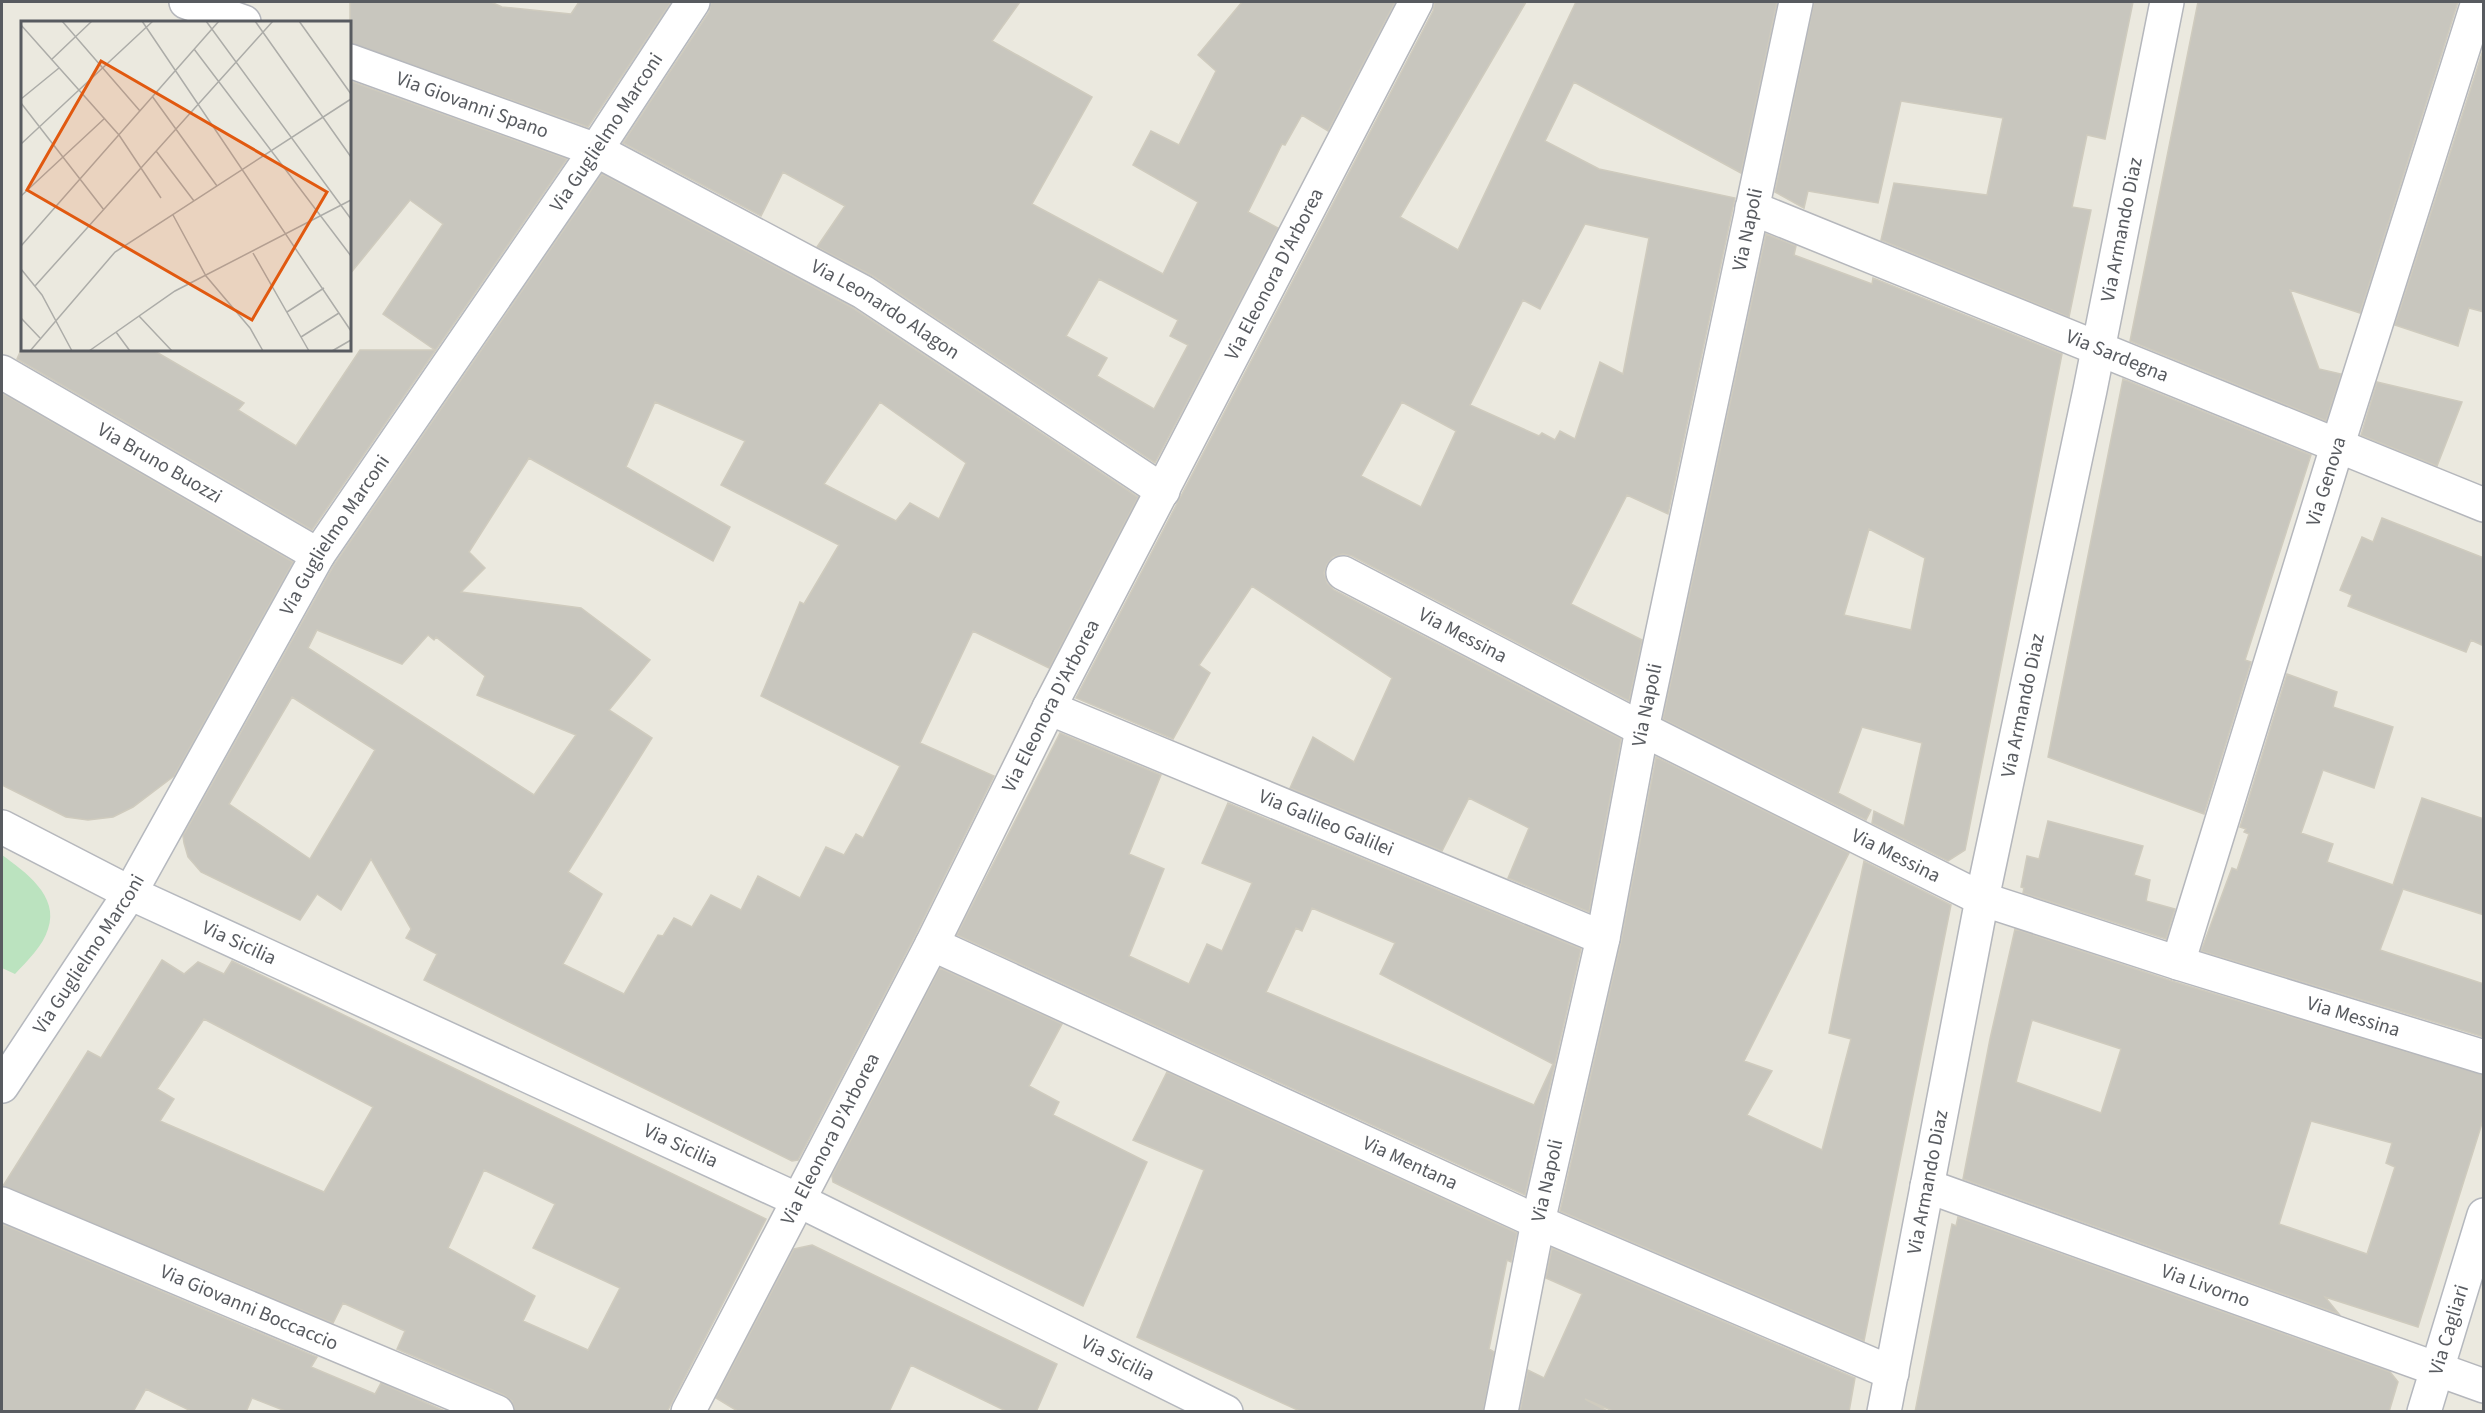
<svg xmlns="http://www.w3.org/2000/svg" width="2485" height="1413" viewBox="0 0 2485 1413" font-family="'Source Sans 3',sans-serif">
<rect width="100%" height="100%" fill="#ebe9df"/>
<path fill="#bbe3bf" d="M 2,855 C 24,871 60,896 48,929 C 43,946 27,961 15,974 L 2,968 Z"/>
<path fill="#c8c6be" stroke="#cfcbbe" stroke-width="1.5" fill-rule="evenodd" d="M 350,2 L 491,2 L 502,7 L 571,14 L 579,2 L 671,2 L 588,127 L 350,43 Z
M 711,2 L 1020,2 L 992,41 L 1092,97 L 1032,204 L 1163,274 L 1198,202 L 1133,165 L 1151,131 L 1179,145 L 1216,71 L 1198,55 L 1242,2 L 1395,2 L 1328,131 L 1302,115 L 1285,145 L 1282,144 L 1248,212 L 1278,228 L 1155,463 L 873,276 L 817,247 L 845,206 L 783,172 L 761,216 L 623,143 L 709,12 ZM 1099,279 L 1178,320 L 1170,336 L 1188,345 L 1154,409 L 1097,376 L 1107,358 L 1066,336 Z
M 1435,2 L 1526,2 L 1400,217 L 1458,250 L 1576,2 L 1777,2 L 1741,173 L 1574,82 L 1545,141 L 1599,169 L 1735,198 L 1668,514 L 1627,495 L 1571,604 L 1642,640 L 1629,701 L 1352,556 L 1343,554 L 1333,557 L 1327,564 L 1324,573 L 1327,583 L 1334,590 L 1621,739 L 1589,912 L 1508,878 L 1529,828 L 1469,798 L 1442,851 L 1290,788 L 1313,737 L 1354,762 L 1392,678 L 1252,586 L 1199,665 L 1210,673 L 1173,739 L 1076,698 L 1433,11 ZM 1585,224 L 1649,238 L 1623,374 L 1600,362 L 1575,439 L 1560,431 L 1555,440 L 1542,433 L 1539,436 L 1470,405 L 1523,300 L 1540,309 ZM 1402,402 L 1456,431 L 1421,507 L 1361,476 Z
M 1814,2 L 2133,2 L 2105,139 L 2087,135 L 2072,207 L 2091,210 L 2069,317 L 1881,240 L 1894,183 L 1987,195 L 2003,118 L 1901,101 L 1878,203 L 1808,191 L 1804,208 L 1775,192 Z
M 2198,2 L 2458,2 L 2360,313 L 2290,290 L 2319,369 L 2341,374 L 2326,421 L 2130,341 Z
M 2484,47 L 2484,312 L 2469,308 L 2458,346 L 2395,325 Z
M 350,81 L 567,159 L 312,530 L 17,359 L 21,350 L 153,350 L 244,403 L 238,410 L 296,446 L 360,350 L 435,350 L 383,314 L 443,224 L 410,200 L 350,274 Z
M 602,174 L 853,308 L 1138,497 L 1049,668 L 973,631 L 920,743 L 994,776 L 915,936 L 798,1160 L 792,1161 L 424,980 L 437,954 L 406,938 L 411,929 L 371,859 L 341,910 L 317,894 L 300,920 L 201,872 L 188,857 L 184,843 L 183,836 L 334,565 ZM 655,402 L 745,441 L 721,485 L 839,545 L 804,604 L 800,602 L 761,696 L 900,766 L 863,838 L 856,834 L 844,855 L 826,847 L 800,898 L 758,876 L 741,910 L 711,895 L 692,927 L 674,918 L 663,936 L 658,935 L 624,994 L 563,964 L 602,894 L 568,872 L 652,738 L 609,710 L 650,660 L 581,608 L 461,592 L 485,568 L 469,552 L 529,458 L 713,561 L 730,527 L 626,467 ZM 880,402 L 966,463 L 939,519 L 910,503 L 896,521 L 824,484 ZM 317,630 L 402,664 L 428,635 L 434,640 L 436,637 L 485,676 L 477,695 L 576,735 L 534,795 L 308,648 ZM 292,697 L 375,750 L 310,859 L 229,804 Z
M 1766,234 L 1796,246 L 1794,255 L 1872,284 L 1873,278 L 2062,354 L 1965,850 L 1948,861 L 1872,823 L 1874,811 L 1904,826 L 1922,743 L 1862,727 L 1838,793 L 1871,810 L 1866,820 L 1663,719 ZM 1869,529 L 1925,558 L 1911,630 L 1844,615 Z
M 2123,379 L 2311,455 L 2245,660 L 2251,662 L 2204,814 L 2048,757 Z
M 2377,382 L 2462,402 L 2437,466 L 2361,435 Z
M 2,393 L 293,562 L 174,776 L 133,807 L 113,817 L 88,820 L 66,817 L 2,785 Z
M 2382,518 L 2484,558 L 2484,646 L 2471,640 L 2466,652 L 2348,606 L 2352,595 L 2340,590 L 2362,537 L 2373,542 Z
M 2287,674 L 2337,692 L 2333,707 L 2393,727 L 2374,788 L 2323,770 L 2301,833 L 2333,844 L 2327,862 L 2393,885 L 2422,798 L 2484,819 L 2484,915 L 2403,889 L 2380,950 L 2484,984 L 2484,1037 L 2201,951 L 2232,868 L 2237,870 L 2249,834 L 2244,832 L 2246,829 L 2240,827 Z
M 1060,733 L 1161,775 L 1129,854 L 1164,869 L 1129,956 L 1189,984 L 1207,944 L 1222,951 L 1252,883 L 1202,863 L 1228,803 L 1581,949 L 1525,1195 L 957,935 ZM 1312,908 L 1395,943 L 1380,974 L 1553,1064 L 1534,1105 L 1266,992 L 1296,928 L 1302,931 Z
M 1656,757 L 1849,853 L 1744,1061 L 1772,1071 L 1747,1115 L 1822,1150 L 1851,1039 L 1829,1033 L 1864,861 L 1951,905 L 1864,1341 L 1560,1211 L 1621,942 Z
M 2048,821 L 2143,846 L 2134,875 L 2150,880 L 2146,901 L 2175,909 L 2166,939 L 2023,893 L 2024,888 L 2021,887 L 2027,856 L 2039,859 Z
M 2015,929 L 2172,981 L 2484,1075 L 2484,1117 L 2418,1327 L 2325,1297 L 2339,1314 L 1963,1179 L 1990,1039 ZM 2032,1020 L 2121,1049 L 2101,1113 L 2016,1082 ZM 2311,1121 L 2392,1143 L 2386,1163 L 2395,1167 L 2367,1254 L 2279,1224 Z
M 162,960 L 184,974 L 198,962 L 224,974 L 232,961 L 766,1219 L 667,1412 L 515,1412 L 512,1401 L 504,1395 L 397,1349 L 405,1331 L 343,1303 L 333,1323 L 3,1186 L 88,1051 L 101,1058 ZM 204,1019 L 373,1107 L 324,1192 L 160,1121 L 174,1099 L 157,1089 ZM 484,1170 L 555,1204 L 533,1248 L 620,1288 L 588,1350 L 523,1321 L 535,1296 L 448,1248 Z
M 940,968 L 1062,1024 L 1029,1086 L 1059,1102 L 1053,1115 L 1147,1162 L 1083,1306 L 833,1182 L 832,1176 Z
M 1167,1072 L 1517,1233 L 1511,1262 L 1507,1260 L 1489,1349 L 1494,1352 L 1483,1412 L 1302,1412 L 1137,1337 L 1204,1170 L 1133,1140 Z
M 1958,1217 L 2390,1372 L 2398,1382 L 2389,1412 L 1915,1412 L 1952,1224 L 1956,1226 Z
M 2,1224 L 317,1357 L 311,1367 L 375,1394 L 381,1383 L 447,1412 L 288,1412 L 252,1398 L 246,1412 L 193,1412 L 146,1389 L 133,1412 L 2,1412 Z
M 812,1245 L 1057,1364 L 1036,1412 L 1008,1412 L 911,1365 L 889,1412 L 739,1412 L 716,1398 L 794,1249 Z
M 1552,1248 L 1855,1378 L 1849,1412 L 1615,1412 L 1585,1399 L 1609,1412 L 1520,1412 L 1528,1370 L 1544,1378 L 1582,1294 L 1546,1278 Z"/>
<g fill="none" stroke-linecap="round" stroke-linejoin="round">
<g stroke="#b5b7bc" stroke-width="36">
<g id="street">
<path d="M 186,2 L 244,22"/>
<path id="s1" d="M 350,61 L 596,150 L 863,292 L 1163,491"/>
<path id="s2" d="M 1752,208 L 2484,505"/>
<path id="s3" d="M 2,372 L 318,555"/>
<path id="s4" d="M 1343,573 L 1642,729 L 1982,899 L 2178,963 L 2484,1057"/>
<path id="s5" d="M 1049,708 L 1603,938"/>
<path d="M 2,827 L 130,893"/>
<path id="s6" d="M 932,944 L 1538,1222 L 1892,1373"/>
<path id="s7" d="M 2178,963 L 2337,447 L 2478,2"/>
<path id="s8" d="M 1927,1186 L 2484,1386"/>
<path id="s9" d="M 2,1204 L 497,1412"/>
<path id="s10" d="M 688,1412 L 932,944 L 1049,708 L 1416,2"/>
<path id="s11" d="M 1501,1412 L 1538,1222 L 1603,938 L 1642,729 L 1796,2"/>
<path id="s12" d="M 1884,1412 L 1982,899 L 2090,390 L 2167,2"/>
</g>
</g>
<g stroke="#b5b8be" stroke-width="36">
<g id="secondary">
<path id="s13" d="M 130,893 L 798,1200 L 1226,1412"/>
<path id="s14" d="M 2,1086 L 130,893 L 318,555 L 596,150 L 693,2"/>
<path id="s15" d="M 2424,1412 L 2484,1215"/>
</g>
</g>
<use href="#street" stroke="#fff" stroke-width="33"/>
<use href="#secondary" stroke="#fff" stroke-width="33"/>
</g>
<g text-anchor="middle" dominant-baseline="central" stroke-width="4.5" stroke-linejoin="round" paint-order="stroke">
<g font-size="20" fill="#585b60" stroke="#fff">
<text stroke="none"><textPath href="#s1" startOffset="130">Via Giovanni Spano</textPath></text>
<text stroke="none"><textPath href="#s14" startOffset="1130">Via Guglielmo Marconi</textPath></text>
<text stroke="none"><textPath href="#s12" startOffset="1206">Via Armando Diaz</textPath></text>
<text stroke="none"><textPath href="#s11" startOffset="1208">Via Napoli</textPath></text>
<text stroke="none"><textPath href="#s10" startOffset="1280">Via Eleonora D'Arborea</textPath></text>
<text stroke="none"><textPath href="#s1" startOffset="592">Via Leonardo Alagon</textPath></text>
<text stroke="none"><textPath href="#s2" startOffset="394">Via Sardegna</textPath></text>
<text stroke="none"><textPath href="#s3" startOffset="182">Via Bruno Buozzi</textPath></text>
<text stroke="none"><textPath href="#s7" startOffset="504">Via Genova</textPath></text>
<text stroke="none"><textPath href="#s14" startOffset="644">Via Guglielmo Marconi</textPath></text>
<text stroke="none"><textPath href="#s4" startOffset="135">Via Messina</textPath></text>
<text stroke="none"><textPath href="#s10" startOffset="794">Via Eleonora D'Arborea</textPath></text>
<text stroke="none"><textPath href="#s11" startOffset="722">Via Napoli</textPath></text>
<text stroke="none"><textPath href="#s12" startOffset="720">Via Armando Diaz</textPath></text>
<text stroke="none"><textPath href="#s5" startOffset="300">Via Galileo Galilei</textPath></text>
<text stroke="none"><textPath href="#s4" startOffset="621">Via Messina</textPath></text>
<text stroke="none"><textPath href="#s13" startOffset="120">Via Sicilia</textPath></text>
<text stroke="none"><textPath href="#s14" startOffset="158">Via Guglielmo Marconi</textPath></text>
<text stroke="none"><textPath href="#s4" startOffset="1107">Via Messina</textPath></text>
<text stroke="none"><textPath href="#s10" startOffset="308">Via Eleonora D'Arborea</textPath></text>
<text stroke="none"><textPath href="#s13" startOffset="606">Via Sicilia</textPath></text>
<text stroke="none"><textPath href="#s6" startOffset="526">Via Mentana</textPath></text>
<text stroke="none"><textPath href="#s11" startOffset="236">Via Napoli</textPath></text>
<text stroke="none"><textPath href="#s12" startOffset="234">Via Armando Diaz</textPath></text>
<text stroke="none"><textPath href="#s8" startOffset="296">Via Livorno</textPath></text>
<text stroke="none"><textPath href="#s9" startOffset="268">Via Giovanni Boccaccio</textPath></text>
<text stroke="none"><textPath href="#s15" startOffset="86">Via Cagliari</textPath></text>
<text stroke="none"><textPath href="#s13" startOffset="1092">Via Sicilia</textPath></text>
</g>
</g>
<g transform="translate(21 21)">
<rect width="330" height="330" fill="#ebe9df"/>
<path fill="none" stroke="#acaca8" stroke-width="1.5" d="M 41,0 L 119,90M 121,0 L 330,310M 185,0 L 330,198M 234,0 L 330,136M 278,0 L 330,73M 0,4 L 98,114 L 140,177M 173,28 L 330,235M 30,39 L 71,0M 131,75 L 196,165M 0,78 L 38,47M 0,82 L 83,189M 0,123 L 132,0M 135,130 L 173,180M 0,175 L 84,97M 152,194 L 185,255 L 229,307 L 242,330M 0,225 L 198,0M 232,232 L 288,330M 0,248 L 21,274 L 51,330M 14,265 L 252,0M 266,291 L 303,267M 118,295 L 151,330M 0,297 L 19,317M 95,311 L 109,330M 280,316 L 318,292M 9,330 L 94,231 L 330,78M 68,330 L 154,270 L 330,179M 311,330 L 330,319"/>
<path fill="#e15910" fill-opacity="0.15" stroke="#e15910" stroke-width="3" d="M 80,40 L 306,171 L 231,299 L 6,169 Z"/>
<rect width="330" height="330" fill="none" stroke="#585b60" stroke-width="3"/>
</g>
<rect width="2485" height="1413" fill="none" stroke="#585b60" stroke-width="6"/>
</svg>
